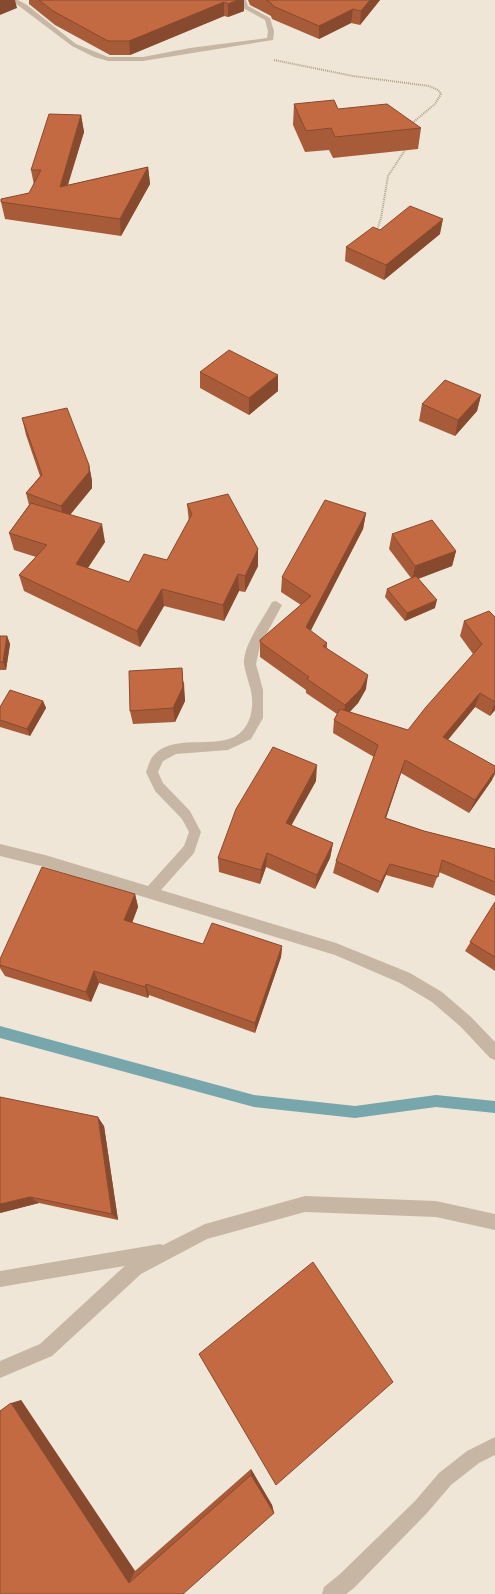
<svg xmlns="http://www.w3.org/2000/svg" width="495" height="1594" viewBox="0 0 495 1594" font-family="'Alegreya Sans',sans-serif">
<rect width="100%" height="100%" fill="#f0e6d7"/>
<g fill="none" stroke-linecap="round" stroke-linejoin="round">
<path fill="#77a6ac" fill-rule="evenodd" d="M 0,1026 L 254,1095 L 355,1106 L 436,1095 L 495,1101 L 495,1113 L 436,1107 L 355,1118 L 254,1107 L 0,1038 Z"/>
<path stroke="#b3a18e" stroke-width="2" stroke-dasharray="1 1" stroke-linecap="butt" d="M 274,60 L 353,76 L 429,86 L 438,90 L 441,94 L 435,104 L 411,124
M 376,233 L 381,218 L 388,176 L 407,147"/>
<path fill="#c7b6a4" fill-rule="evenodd" d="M 11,0 L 18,0 L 27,5 L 76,44 L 108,57 L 143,57 L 190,48 L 267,38 L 268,31 L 265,20 L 243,8 L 240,0 L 246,0 L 248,6 L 270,18 L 274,31 L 273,40 L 143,61 L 108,61 L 94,57 L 72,46 Z
M 160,1244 L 166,1246 L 168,1252 L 166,1258 L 160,1260 L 0,1287 L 0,1271 Z
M 495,1437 L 495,1455 L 479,1463 L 451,1485 L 427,1513 L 354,1588 L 346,1594 L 322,1594 L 324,1587 L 340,1574 L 415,1501 L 439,1473 L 467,1451 Z"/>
<path fill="#c7b6a4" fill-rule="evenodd" d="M 276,601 L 282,605 L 260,646 L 256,664 L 263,690 L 263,718 L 251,739 L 228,750 L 176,754 L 163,761 L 158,772 L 163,783 L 190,811 L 201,832 L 194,853 L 161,890 L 336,943 L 410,973 L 442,992 L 471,1017 L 495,1042 L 495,1060 L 490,1058 L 461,1027 L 432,1002 L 400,983 L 335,955 L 45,867 L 0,856 L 0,844 L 45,855 L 148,886 L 184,846 L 189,832 L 182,819 L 155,791 L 146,772 C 148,767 150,759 154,755 C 175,731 224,753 243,730 C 253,719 254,700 250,687 C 248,680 245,671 244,664 C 243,644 263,620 272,602 Z
M 305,1196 L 436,1201 L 495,1214 L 495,1230 L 436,1217 L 305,1212 L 207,1239 L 141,1274 L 52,1356 L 0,1378 L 0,1361 L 40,1344 L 129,1262 L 205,1224 Z"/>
</g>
<path fill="#a85b39" d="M 29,0 L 244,0 L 244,11 L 228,17 L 224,16 L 130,55 L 110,55 L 55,25 L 29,4 Z
M 248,0 L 380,0 L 360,25 L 351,23 L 319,39 L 272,19 L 271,16 L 250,5 Z
M 294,104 L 338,109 L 421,128 L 418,149 L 333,158 L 329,150 L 305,152 L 293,125 Z
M 81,115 L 84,132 L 68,185 L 148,167 L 150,184 L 121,236 L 5,219 L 1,202 L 29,193 L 34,185 L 31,170 Z
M 440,234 L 384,280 L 345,261 L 346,247 Z
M 200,372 L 278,375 L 278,391 L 249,415 L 200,388 Z
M 481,395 L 477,411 L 455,436 L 419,421 L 422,404 Z
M 22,418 L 89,465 L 92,481 L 92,488 L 70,515 L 105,542 L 88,568 L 129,582 L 167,560 L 189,522 L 187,504 L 258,549 L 258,566 L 245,592 L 239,591 L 224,621 L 164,606 L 140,647 L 24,591 L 19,575 L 36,557 L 14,550 L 9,533 L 29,505 L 26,493 L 40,476 L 26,435 Z
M 366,513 L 363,529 L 310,631 L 327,643 L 327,648 L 366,689 L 358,703 L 350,712 L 408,730 L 473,654 L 460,636 L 464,621 L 495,617 L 495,710 L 490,716 L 475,707 L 448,740 L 492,780 L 469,813 L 401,773 L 386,818 L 424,831 L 495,849 L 495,896 L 439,872 L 433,888 L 386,875 L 378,893 L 333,873 L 336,861 L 374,757 L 333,733 L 334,720 L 337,714 L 306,693 L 306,690 L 260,657 L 260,642 L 301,605 L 281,592 L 282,577 Z
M 392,534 L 456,551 L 452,566 L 418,579 L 435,608 L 405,621 L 385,597 L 387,589 L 411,578 L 389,549 Z
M 0,636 L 7,636 L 10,644 L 6,670 L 0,670 Z
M 184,682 L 185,701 L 175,722 L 133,724 L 130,711 Z
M 43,701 L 46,708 L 30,736 L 0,727 L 0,707 Z
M 316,781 L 291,825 L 333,843 L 330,858 L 315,889 L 266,867 L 260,884 L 219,872 L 218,858 Z
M 135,894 L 138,907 L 132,923 L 203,944 L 282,946 L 281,957 L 255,1033 L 149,995 L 148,998 L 99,983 L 91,1002 L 5,976 L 0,968 L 0,959 Z
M 495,902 L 495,971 L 465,951 Z
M 104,1126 L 118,1220 L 39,1203 L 0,1213 Z
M 21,1400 L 135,1571 L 251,1469 L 272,1505 L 274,1513 L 160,1594 L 0,1594 Z"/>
<path fill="#884a2e" d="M 0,0 L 15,0 L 17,8 L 0,15 Z
M 238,0 L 244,0 L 244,11 L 228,17 L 228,4 Z
M 370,0 L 380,0 L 360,25 L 361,11 Z
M 224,2 L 224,16 L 130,55 L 129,41 Z
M 353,9 L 351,23 L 319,39 L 319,26 Z
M 81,115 L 84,132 L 62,203 L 60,187 Z
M 148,167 L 150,184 L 121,236 L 120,219 Z
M 443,219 L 440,234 L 384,280 L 386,265 Z
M 278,375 L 278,391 L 249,415 L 249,398 Z
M 481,395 L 477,411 L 455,436 L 458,420 Z
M 89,465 L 92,481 L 92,488 L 64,522 L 61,506 Z
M 366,513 L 363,529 L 305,642 L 306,627 Z
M 102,524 L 105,542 L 79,581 L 76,564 Z
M 258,549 L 258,566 L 245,592 L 245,576 Z
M 456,551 L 452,566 L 412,581 L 415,566 Z
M 238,574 L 239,591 L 224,621 L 223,605 Z
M 162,589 L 164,606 L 140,647 L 137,631 Z
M 437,600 L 435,608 L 405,621 L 407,613 Z
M 7,636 L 10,644 L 6,670 L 3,662 Z
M 182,668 L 185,701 L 175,722 L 173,708 Z
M 368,675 L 366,689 L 358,703 L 343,718 L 345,705 Z
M 480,693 L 475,707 L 439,750 L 443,737 Z
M 43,701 L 46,708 L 30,736 L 27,729 Z
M 495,702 L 495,710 L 490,716 Z
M 405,760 L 401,773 L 382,830 L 385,818 Z
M 317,765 L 316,781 L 285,837 L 286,823 Z
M 495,771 L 495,774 L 492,780 L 469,813 L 475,800 Z
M 333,843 L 330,858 L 315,889 L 317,875 Z
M 267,853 L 266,867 L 260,884 L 261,870 Z
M 390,864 L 386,875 L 378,893 L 381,882 Z
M 135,894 L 138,907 L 128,933 L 124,920 Z
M 282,946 L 281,957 L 255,1033 L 255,1023 Z
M 94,971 L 99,983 L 91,1002 L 86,992 Z
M 146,984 L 149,995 L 148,998 L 145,987 Z
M 98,1117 L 104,1126 L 118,1220 L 112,1214 Z
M 30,1197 L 39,1203 L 0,1213 L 0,1204 Z
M 21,1400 L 135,1571 L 129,1583 L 11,1403 Z
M 251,1469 L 272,1505 L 274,1513 L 251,1475 Z"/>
<path fill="#c36a42" stroke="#884a2e" d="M 39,0 L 238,0 L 228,4 L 224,2 L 129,41 L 108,41 L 53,11 Z
M 266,0 L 370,0 L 361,11 L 353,9 L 319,26 L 273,6 L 271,3 Z
M 334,100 L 338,109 L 387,104 L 421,128 L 335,137 L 331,128 L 306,131 L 294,104 Z
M 49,114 L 81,115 L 60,187 L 148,167 L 120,219 L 1,202 L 1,199 L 29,193 L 41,170 L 31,170 Z
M 410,206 L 443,219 L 386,265 L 346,247 L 373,227 L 380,230 Z
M 229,350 L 278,375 L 249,398 L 200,372 Z
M 445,380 L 481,395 L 458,420 L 422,404 Z
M 67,408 L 89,465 L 89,472 L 61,506 L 26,493 L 42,475 L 22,418 Z
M 228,494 L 258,549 L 245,576 L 238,574 L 223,605 L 162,589 L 137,631 L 19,575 L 47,545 L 9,533 L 31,503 L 102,524 L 76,564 L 129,582 L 144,554 L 167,560 L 192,514 L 187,504 Z
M 325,500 L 366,513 L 306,627 L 327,643 L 323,646 L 368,675 L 361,689 L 345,705 L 307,679 L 309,677 L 260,642 L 260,640 L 311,596 L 282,577 Z
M 432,520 L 456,551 L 415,566 L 392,534 Z
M 416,576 L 437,600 L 407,613 L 387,589 Z
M 489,611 L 495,617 L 495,702 L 480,693 L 443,737 L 495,766 L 495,771 L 475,800 L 405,760 L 385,818 L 424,831 L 495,849 L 495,882 L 442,860 L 438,877 L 390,864 L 381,882 L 336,861 L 378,745 L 334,720 L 340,709 L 408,730 L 426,707 L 482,644 L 464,621 Z
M 0,636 L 7,636 L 3,662 L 0,662 Z
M 182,668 L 183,687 L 173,708 L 130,711 L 129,671 Z
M 10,690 L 43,701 L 27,729 L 0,720 L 0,707 Z
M 273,747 L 317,765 L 286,823 L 333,843 L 317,875 L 267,853 L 261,870 L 218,858 L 236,809 Z
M 42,867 L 135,894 L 124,920 L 203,944 L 212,923 L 282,946 L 255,1023 L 146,984 L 145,987 L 94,971 L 86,992 L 0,965 L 0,959 Z
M 495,902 L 495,957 L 470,942 Z
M 0,1097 L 98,1117 L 112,1214 L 30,1197 L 0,1204 Z
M 313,1262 L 393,1382 L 276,1485 L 199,1354 Z
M 11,1403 L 129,1583 L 251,1475 L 274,1513 L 183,1594 L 0,1594 L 0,1411 Z"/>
</svg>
